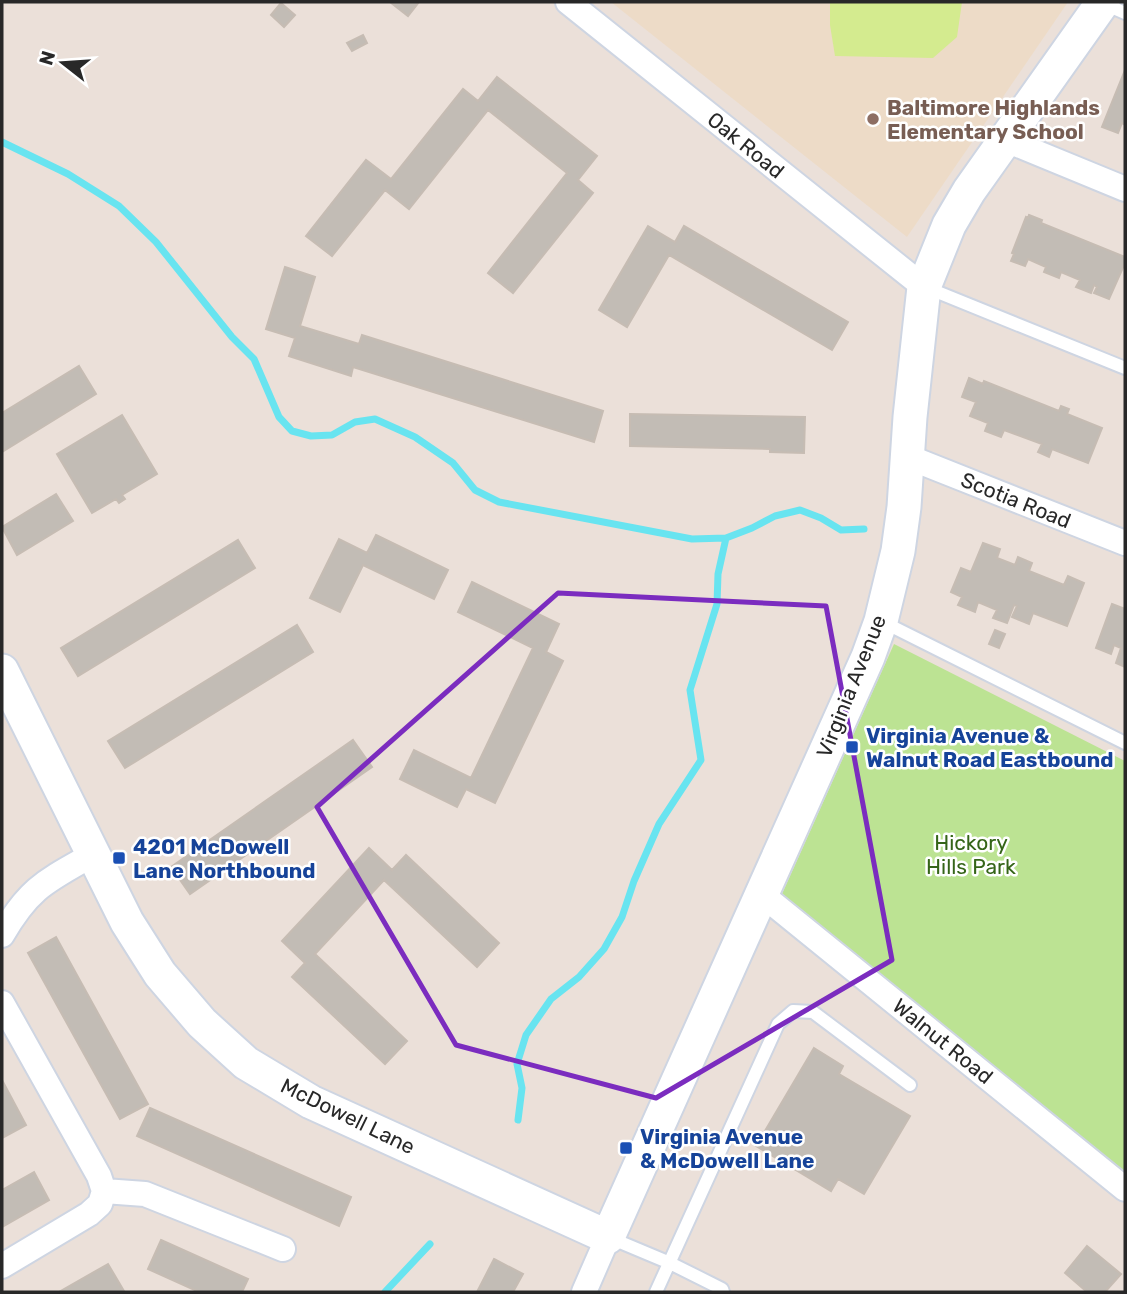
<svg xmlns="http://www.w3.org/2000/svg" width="1127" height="1294" viewBox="0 0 1127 1294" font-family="Rubik,sans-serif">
<rect width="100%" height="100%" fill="#ebe0d9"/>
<path fill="#eddbc7" d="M 611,2 L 1068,2 L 907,237 Z"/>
<path fill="#bce393" d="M 894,644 L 1125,761 L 1125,1180 L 781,896 Z"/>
<path fill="#d4eb8f" d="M 830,2 L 962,2 L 957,37 L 933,58 L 835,56 L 830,25 Z"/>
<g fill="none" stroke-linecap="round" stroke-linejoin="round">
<path stroke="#68e4f0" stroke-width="7" d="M 2,142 L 68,174 L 119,206 L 156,242 L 232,337 L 254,359 L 279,417 L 292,431 L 311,436 L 332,435 L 355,422 L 375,419 L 415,437 L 453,463 L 475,490 L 499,502 L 692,539 L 726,538 L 752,528 L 775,516 L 800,510 L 821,518 L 841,530 L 864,529
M 518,1120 L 522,1088 L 517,1064 L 526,1035 L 551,999 L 579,977 L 604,949 L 622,917 L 634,881 L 659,824 L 701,760 L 690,690 L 717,604 L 718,574 L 726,538
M 385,1292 L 430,1244"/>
</g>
<path fill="#c2bcb5" stroke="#c6bcb3" stroke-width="2" d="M 390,2 L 419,2 L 408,16 Z
M 281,3 L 295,15 L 284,27 L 271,15 Z
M 363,35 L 367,43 L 352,51 L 347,43 Z
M 1125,70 L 1125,125 L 1122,123 L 1118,133 L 1102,127 Z
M 497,77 L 597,156 L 578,180 L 593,193 L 513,293 L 488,273 L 567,173 L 488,110 L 409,209 L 385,190 L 332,256 L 306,236 L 366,160 L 391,179 L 463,89 L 478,101 Z
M 1029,215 L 1042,220 L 1041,223 L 1125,257 L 1125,263 L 1109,299 L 1094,293 L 1097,287 L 1094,285 L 1091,293 L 1076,287 L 1080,280 L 1061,272 L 1059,278 L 1044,272 L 1046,267 L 1028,259 L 1025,266 L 1011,261 L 1014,254 L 1012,253 L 1026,217 L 1028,218 Z
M 648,226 L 675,242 L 684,226 L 848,322 L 832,350 L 669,255 L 627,327 L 599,310 Z
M 285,267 L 315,277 L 300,326 L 359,344 L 362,335 L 603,411 L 594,442 L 353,367 L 351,376 L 289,356 L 295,338 L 266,329 Z
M 79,366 L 96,394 L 2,452 L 2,413 Z
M 969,378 L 983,384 L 984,381 L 1059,411 L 1061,406 L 1069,409 L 1067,414 L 1102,428 L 1088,463 L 1052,449 L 1049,457 L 1038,452 L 1042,444 L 1004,430 L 1001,437 L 985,431 L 988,423 L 970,416 L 976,402 L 962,397 Z
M 630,414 L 805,417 L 804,453 L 770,452 L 770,449 L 630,446 Z
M 122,415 L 157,474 L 122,495 L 125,499 L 119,503 L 116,499 L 92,513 L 57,454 Z
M 56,494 L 73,521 L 17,555 L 2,527 Z
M 376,535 L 448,570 L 434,599 L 363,565 L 340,612 L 310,598 L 339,539 L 367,553 Z
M 238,540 L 255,568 L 78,676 L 61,648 Z
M 983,543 L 1000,549 L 997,558 L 1015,565 L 1018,557 L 1032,563 L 1029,571 L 1064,585 L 1068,576 L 1084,583 L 1067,626 L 1033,613 L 1029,624 L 1012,617 L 1017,606 L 1014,605 L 1007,623 L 993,618 L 997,610 L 978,602 L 975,612 L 958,605 L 962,597 L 951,592 L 961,568 L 971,572 Z
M 472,582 L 559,624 L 546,652 L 563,661 L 495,803 L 466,789 L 457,807 L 400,779 L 414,750 L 471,778 L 533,648 L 458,612 Z
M 1112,604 L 1125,609 L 1125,667 L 1116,663 L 1121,648 L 1114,645 L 1111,654 L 1096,648 Z
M 297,625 L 313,652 L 125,768 L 108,741 Z
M 995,630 L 1005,634 L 999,648 L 989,644 Z
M 353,740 L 372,767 L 190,894 L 171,867 Z
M 369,848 L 392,870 L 406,855 L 499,943 L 477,967 L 384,880 L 315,954 L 407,1041 L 385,1064 L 292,977 L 305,963 L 282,941 Z
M 56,937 L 148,1104 L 120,1119 L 28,953 Z
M 814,1048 L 843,1066 L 839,1074 L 910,1116 L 864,1194 L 838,1179 L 831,1191 L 756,1146 Z
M 2,1080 L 26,1125 L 2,1138 Z
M 150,1108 L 351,1197 L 339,1226 L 137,1136 Z
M 34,1172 L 49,1200 L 2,1227 L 2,1190 Z
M 161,1240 L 248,1279 L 242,1292 L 199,1292 L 148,1269 Z
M 1087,1246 L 1121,1274 L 1105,1292 L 1087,1292 L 1065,1273 Z
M 494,1259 L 523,1274 L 513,1292 L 477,1292 Z
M 108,1264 L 124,1291 L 122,1292 L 59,1292 Z"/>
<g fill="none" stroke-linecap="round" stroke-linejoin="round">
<g stroke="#ced5e2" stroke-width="16">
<path id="lane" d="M 1102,3 L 1125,13
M 925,287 L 1125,368
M 881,621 L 1125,743
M 608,1237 L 670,1263 L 722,1289 L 723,1292
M 656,1292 L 778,1024 L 793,1011 L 813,1012 L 910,1085"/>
</g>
<g stroke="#ced5e2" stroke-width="28">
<path id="street" d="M 568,2 L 924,287
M 1006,140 L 1125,189
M 908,457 L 1125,543
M 760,893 L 1125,1189
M 2,935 C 29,888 46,881 92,855
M 2,1003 L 99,1176 L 104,1191 L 145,1194 L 283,1249
M 2,1266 L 89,1214 L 100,1204 L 104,1191
M 584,1292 L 608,1237"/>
</g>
<g stroke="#ced5e2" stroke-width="37">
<path id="secondary" d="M 2,671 L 127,922 L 160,974 L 202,1023 L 246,1063 L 311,1102 L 608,1237 L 868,657 L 881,621 L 898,551 L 904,507 L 910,417 L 924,287 L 949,225 L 969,191 L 1103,2"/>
</g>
<use href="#lane" stroke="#fff" stroke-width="12"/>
<use href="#street" stroke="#fff" stroke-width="24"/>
<use href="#secondary" stroke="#fff" stroke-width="33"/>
</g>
<path fill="none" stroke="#7b2cbf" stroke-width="5" stroke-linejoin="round" d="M 558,593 L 826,606 L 892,960 L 656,1098 L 456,1045 L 317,807 Z"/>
<circle fill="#8d6e63" stroke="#fff" stroke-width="2.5" cx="873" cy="119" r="7"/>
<g fill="#1a4fb4" stroke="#fff" stroke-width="2.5">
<rect x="845" y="740" width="14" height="14" rx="3.5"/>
<rect x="112" y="851" width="14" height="14" rx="3.5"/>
<rect x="619" y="1141" width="14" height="14" rx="3.5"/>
</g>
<g text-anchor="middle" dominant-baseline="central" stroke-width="5" stroke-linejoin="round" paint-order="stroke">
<g font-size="21" font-weight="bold" fill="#785e54" stroke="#fff" text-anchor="start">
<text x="887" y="107">Baltimore Highlands<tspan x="887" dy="24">Elementary School</tspan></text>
</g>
<g font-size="21" fill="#282828" stroke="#fff">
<text transform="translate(746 145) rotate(39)">Oak Road</text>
<text transform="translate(1016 500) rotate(22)">Scotia Road</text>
<text transform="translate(851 686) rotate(-68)">Virginia Avenue</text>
<text transform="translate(943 1041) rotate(39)">Walnut Road</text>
<text transform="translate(348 1116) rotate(26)">McDowell Lane</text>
</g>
<g font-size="21" font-weight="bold" fill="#164399" stroke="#fff" text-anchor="start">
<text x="866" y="735">Virginia Avenue &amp;<tspan x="866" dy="24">Walnut Road Eastbound</tspan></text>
<text x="133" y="846">4201 McDowell<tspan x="133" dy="24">Lane Northbound</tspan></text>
<text x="640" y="1136">Virginia Avenue<tspan x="640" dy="24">&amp; McDowell Lane</tspan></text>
</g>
<g font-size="21" fill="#356518" stroke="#fff">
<text x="971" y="842">Hickory<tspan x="971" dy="24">Hills Park</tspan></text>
</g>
</g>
<rect width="1127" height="1294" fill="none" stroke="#282828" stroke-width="7"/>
<g transform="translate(63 63) rotate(287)" stroke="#ffffff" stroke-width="5" paint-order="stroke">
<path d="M0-5L12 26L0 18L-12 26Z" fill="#282828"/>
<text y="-10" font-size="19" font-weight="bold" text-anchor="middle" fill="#282828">N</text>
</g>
</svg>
